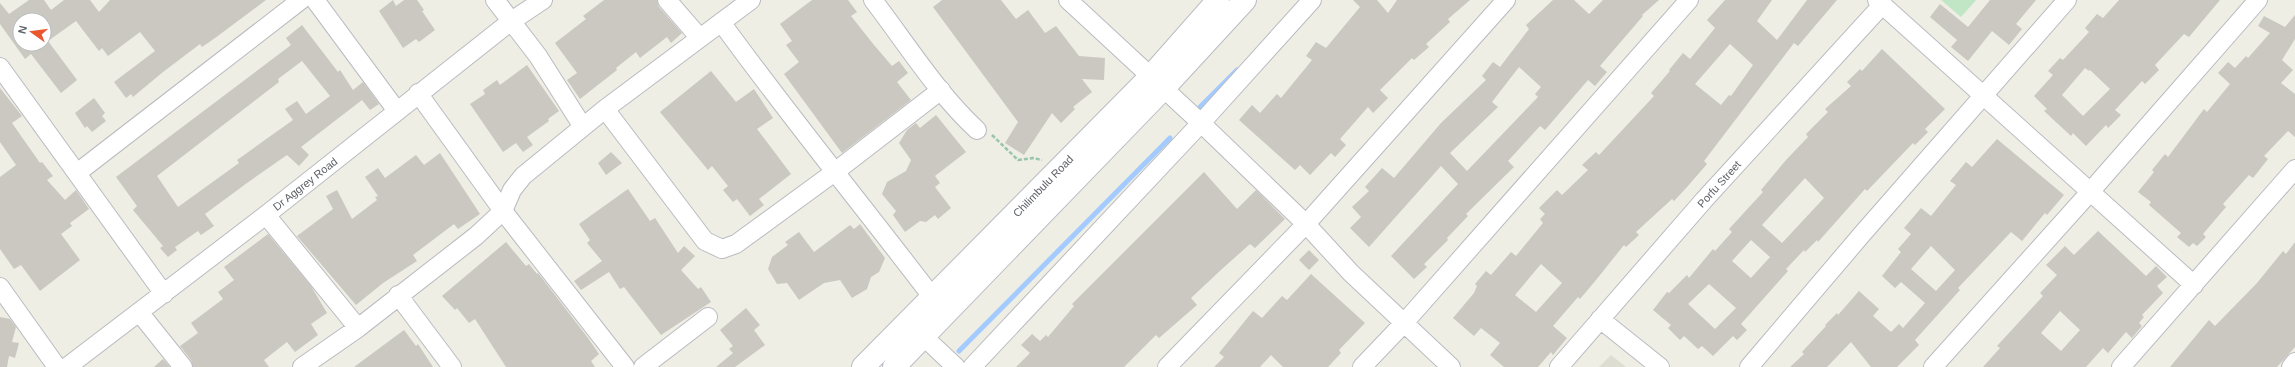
<svg xmlns="http://www.w3.org/2000/svg" width="2295" height="367" viewBox="0 0 2295 367" font-family="Arial,sans-serif">
<rect width="100%" height="100%" fill="#eeeee4"/>
<path fill="#deddd2" d="M 1611,355 L 1626,367 L 1599,367 Z"/>
<path fill="#c0e6c6" d="M 1941,0 L 1976,0 L 1961,17 Z"/>
<g fill="none" stroke-linecap="round" stroke-linejoin="round">
<path stroke="#a4cbff" stroke-width="5" d="M 1200,107 L 1237,70
M 959,351 L 1170,138"/>
</g>
<path fill="#cac8c1" fill-rule="evenodd" d="M 29,0 L 44,0 L 51,10 L 64,0 L 90,0 L 99,12 L 110,0 L 266,0 L 215,38 L 202,47 L 200,44 L 163,72 L 133,97 L 131,94 L 126,98 L 114,82 L 155,51 L 140,32 L 108,56 L 102,48 L 99,51 L 76,21 L 48,41 L 77,80 L 61,93 L 31,54 L 25,59 L 0,24 L 0,3 L 9,14 ZM 20,20 L 44,20 L 44,44 L 20,44 Z
M 393,0 L 396,6 L 404,0 L 417,0 L 424,10 L 422,11 L 435,30 L 419,42 L 416,39 L 403,48 L 379,11 Z
M 604,0 L 657,0 L 659,7 L 682,33 L 671,43 L 667,37 L 640,58 L 636,52 L 616,68 L 617,70 L 580,99 L 567,80 L 577,73 L 555,43 L 586,19 L 583,16 Z
M 812,0 L 848,0 L 857,12 L 851,16 L 874,45 L 892,66 L 899,61 L 908,73 L 897,82 L 911,100 L 842,153 L 784,74 L 799,62 L 786,45 L 792,41 L 780,24 Z
M 942,0 L 1001,0 L 1016,19 L 1028,10 L 1045,33 L 1056,26 L 1079,56 L 1105,58 L 1104,80 L 1082,79 L 1092,92 L 1073,107 L 1075,109 L 1061,123 L 1052,113 L 1024,155 L 1005,143 L 1018,122 L 933,7 Z
M 1353,0 L 1377,0 L 1388,13 L 1397,0 L 1470,0 L 1448,19 L 1450,22 L 1426,44 L 1429,47 L 1414,60 L 1412,58 L 1380,90 L 1388,98 L 1373,113 L 1368,107 L 1340,139 L 1346,145 L 1335,157 L 1331,153 L 1310,175 L 1300,165 L 1295,170 L 1239,120 L 1252,105 L 1260,113 L 1277,94 L 1281,98 L 1312,60 L 1306,56 L 1316,42 L 1326,48 L 1360,7 Z
M 1553,0 L 1574,0 L 1589,14 L 1603,0 L 1659,0 L 1642,15 L 1643,16 L 1600,66 L 1607,72 L 1595,86 L 1588,80 L 1545,130 L 1540,126 L 1508,161 L 1514,167 L 1466,214 L 1468,216 L 1447,238 L 1448,240 L 1424,264 L 1427,267 L 1414,279 L 1391,256 L 1458,184 L 1441,166 L 1369,247 L 1350,228 L 1361,217 L 1352,207 L 1369,191 L 1365,187 L 1382,168 L 1394,178 L 1441,123 L 1486,80 L 1482,76 L 1493,62 L 1500,67 L 1529,29 L 1526,25 ZM 1519,67 L 1541,87 L 1535,94 L 1538,97 L 1467,171 L 1450,153 L 1498,107 L 1492,102 Z
M 1725,0 L 1772,0 L 1757,21 L 1777,40 L 1807,0 L 1837,0 L 1798,46 L 1794,43 L 1704,161 L 1707,164 L 1687,187 L 1674,201 L 1672,199 L 1636,232 L 1639,235 L 1626,247 L 1624,245 L 1596,280 L 1580,299 L 1578,297 L 1553,326 L 1567,338 L 1553,355 L 1551,352 L 1538,367 L 1504,367 L 1490,355 L 1500,343 L 1481,328 L 1474,336 L 1453,318 L 1474,293 L 1477,286 L 1475,284 L 1486,271 L 1491,275 L 1511,252 L 1516,256 L 1543,223 L 1540,219 L 1545,214 L 1539,208 L 1557,190 L 1562,195 L 1588,170 L 1582,165 L 1596,152 L 1599,155 L 1654,96 L 1651,93 L 1670,71 L 1669,70 L 1683,53 L 1690,59 L 1715,28 L 1707,20 ZM 1730,44 L 1753,65 L 1731,96 L 1729,95 L 1721,105 L 1695,84 ZM 1541,264 L 1562,283 L 1536,312 L 1515,295 Z
M 1990,0 L 2036,0 L 2016,24 L 2022,29 L 2009,45 L 1992,31 L 1968,61 L 1951,47 L 1957,40 L 1930,17 L 1940,4 L 1968,27 Z
M 2119,0 L 2220,0 L 2189,37 L 2184,34 L 2155,65 L 2159,70 L 2145,84 L 2142,81 L 2115,110 L 2121,115 L 2108,128 L 2106,125 L 2086,146 L 2073,133 L 2071,136 L 2044,111 L 2047,109 L 2034,96 L 2053,75 L 2048,71 L 2060,58 L 2063,60 L 2089,32 L 2085,28 L 2097,14 L 2103,18 ZM 2085,68 L 2089,71 L 2090,70 L 2110,89 L 2083,116 L 2062,95 Z
M 2295,15 L 2295,39 L 2282,60 L 2293,70 L 2281,83 L 2295,94 L 2295,137 L 2288,131 L 2264,156 L 2268,159 L 2253,178 L 2249,175 L 2223,204 L 2226,207 L 2203,234 L 2206,237 L 2197,246 L 2193,243 L 2189,247 L 2177,237 L 2181,233 L 2149,205 L 2151,202 L 2138,192 L 2154,172 L 2152,170 L 2165,154 L 2168,157 L 2204,109 L 2207,112 L 2230,84 L 2218,73 L 2228,62 L 2235,68 L 2246,56 L 2248,58 L 2270,33 L 2258,26 L 2264,16 L 2285,27 Z
M 302,25 L 338,72 L 340,70 L 353,90 L 363,82 L 379,104 L 370,110 L 362,100 L 301,147 L 309,155 L 299,166 L 287,155 L 247,183 L 205,214 L 214,226 L 201,235 L 198,231 L 175,247 L 177,250 L 168,257 L 160,248 L 163,246 L 133,210 L 137,206 L 116,177 L 291,45 L 286,38 ZM 302,61 L 330,96 L 306,114 L 297,101 L 285,109 L 293,120 L 237,160 L 239,163 L 178,207 L 157,176 L 279,82 L 278,79 Z
M 1882,49 L 1945,109 L 1925,129 L 1928,132 L 1915,145 L 1913,143 L 1867,191 L 1865,189 L 1818,242 L 1817,240 L 1805,252 L 1804,250 L 1786,269 L 1788,271 L 1741,324 L 1747,330 L 1737,340 L 1733,336 L 1713,356 L 1702,346 L 1698,349 L 1684,336 L 1680,340 L 1668,328 L 1671,325 L 1653,310 L 1667,292 L 1669,293 L 1687,275 L 1689,278 L 1713,249 L 1715,251 L 1732,232 L 1729,229 L 1763,192 L 1761,190 L 1786,160 L 1808,137 L 1806,134 L 1828,112 L 1825,109 L 1851,86 L 1847,82 L 1860,69 L 1862,71 ZM 1805,178 L 1824,198 L 1782,243 L 1762,225 ZM 1751,240 L 1770,257 L 1751,278 L 1732,261 ZM 1709,284 L 1736,308 L 1715,329 L 1688,304 Z
M 527,65 L 559,111 L 548,119 L 549,121 L 527,137 L 533,145 L 523,152 L 516,143 L 503,152 L 470,104 L 485,94 L 483,90 L 497,80 L 500,85 Z
M 711,71 L 736,102 L 754,89 L 773,118 L 757,129 L 791,174 L 759,199 L 764,205 L 750,216 L 737,199 L 733,202 L 723,190 L 728,186 L 712,166 L 708,170 L 660,112 Z
M 0,88 L 22,116 L 12,123 L 40,163 L 42,162 L 53,176 L 47,180 L 65,200 L 76,190 L 89,209 L 70,223 L 72,226 L 61,234 L 80,260 L 40,291 L 21,265 L 14,269 L 0,249 L 0,177 L 16,165 L 0,142 Z
M 94,98 L 105,113 L 102,116 L 106,121 L 92,132 L 87,126 L 85,128 L 75,113 Z
M 936,115 L 966,152 L 935,176 L 940,183 L 935,187 L 951,208 L 938,219 L 935,215 L 926,222 L 920,221 L 905,232 L 893,215 L 896,211 L 882,194 L 887,182 L 906,171 L 911,160 L 899,143 L 907,130 L 916,123 L 920,128 Z
M 1997,139 L 2064,195 L 2047,215 L 2045,213 L 2022,241 L 2011,232 L 1958,288 L 1960,290 L 1915,340 L 1919,345 L 1897,367 L 1871,367 L 1851,342 L 1827,367 L 1790,367 L 1804,354 L 1802,352 L 1826,326 L 1825,325 L 1837,313 L 1838,315 L 1859,291 L 1879,309 L 1873,316 L 1891,332 L 1899,324 L 1903,328 L 1925,303 L 1901,282 L 1895,288 L 1882,276 L 1901,252 L 1898,249 L 1911,234 L 1904,228 L 1921,208 L 1931,216 L 1956,185 L 1950,181 L 1966,162 L 1972,167 ZM 1931,246 L 1955,270 L 1936,291 L 1911,269 Z
M 611,152 L 622,163 L 606,175 L 598,163 Z
M 440,153 L 480,214 L 458,229 L 454,224 L 413,255 L 417,261 L 383,283 L 356,305 L 297,236 L 333,209 L 326,196 L 337,190 L 352,219 L 377,200 L 375,197 L 378,196 L 365,177 L 378,168 L 385,178 L 416,155 L 424,165 Z
M 1204,172 L 1237,209 L 1256,190 L 1285,219 L 1255,248 L 1250,244 L 1222,269 L 1191,298 L 1197,305 L 1159,338 L 1156,335 L 1124,367 L 1016,367 L 1030,353 L 1021,345 L 1032,334 L 1040,341 L 1046,335 L 1048,337 L 1074,306 L 1072,304 Z
M 628,189 L 650,221 L 655,218 L 678,253 L 684,246 L 695,256 L 681,270 L 698,289 L 701,287 L 711,302 L 661,335 L 624,287 L 620,289 L 609,272 L 581,290 L 574,281 L 602,261 L 587,243 L 590,240 L 579,224 Z
M 860,224 L 885,258 L 879,272 L 871,277 L 867,289 L 852,298 L 840,280 L 824,283 L 799,300 L 787,283 L 777,284 L 768,269 L 772,257 L 788,245 L 785,242 L 799,232 L 814,252 L 850,225 L 854,229 Z
M 2098,231 L 2146,276 L 2156,266 L 2167,277 L 2157,286 L 2163,293 L 2142,315 L 2144,317 L 2139,323 L 2142,326 L 2132,338 L 2126,332 L 2108,353 L 2103,348 L 2086,367 L 1983,367 L 2000,348 L 1997,346 L 2043,296 L 2040,293 L 2057,275 L 2046,265 L 2065,246 L 2074,255 ZM 2060,311 L 2080,330 L 2061,351 L 2041,333 Z
M 268,234 L 311,286 L 327,313 L 311,324 L 318,335 L 295,352 L 287,342 L 264,360 L 269,367 L 193,367 L 191,360 L 180,346 L 198,333 L 191,323 L 223,299 L 218,292 L 234,280 L 224,267 Z
M 506,242 L 526,266 L 529,264 L 537,274 L 538,273 L 588,338 L 599,354 L 591,361 L 595,367 L 506,367 L 475,319 L 469,323 L 457,308 L 455,310 L 442,296 Z
M 2295,242 L 2295,347 L 2277,367 L 2170,367 L 2209,320 L 2215,326 L 2257,283 L 2283,251 L 2286,254 Z
M 1309,250 L 1319,260 L 1309,270 L 1299,260 Z
M 1311,274 L 1365,323 L 1339,350 L 1341,353 L 1328,367 L 1283,367 L 1271,355 L 1260,367 L 1214,367 L 1224,357 L 1219,353 L 1253,311 L 1262,318 L 1282,296 L 1287,300 Z
M 746,308 L 760,325 L 754,330 L 765,345 L 735,367 L 716,367 L 733,353 L 729,349 L 733,346 L 720,330 Z
M 0,317 L 10,319 L 16,327 L 12,342 L 19,343 L 15,358 L 9,356 L 7,367 L 0,367 Z
M 404,330 L 416,346 L 418,344 L 433,367 L 354,367 Z
M 163,359 L 170,367 L 154,367 Z"/>
<g fill="none" stroke-linecap="round" stroke-linejoin="round">
<g stroke="#b9bbc0" stroke-width="20">
<path id="minor" d="M 315,0 L 397,111
M 495,0 L 538,56 L 583,127
M 667,0 L 699,37
M 873,0 C 906,43 937,93 977,130
M 1068,0 L 1201,123 L 1306,224 L 1351,273 L 1451,367
M 1877,0 L 2194,285
M 721,22 C 789,116 863,206 933,298
M 0,67 L 164,294
M 418,93 L 503,211 L 625,367
M 605,109 L 705,241 L 722,249 L 736,244 L 836,171 L 941,90
M 77,173 L 301,0
M 266,215 L 358,328
M 0,287 L 57,367
M 398,295 L 452,367
M 139,312 L 183,367
M 1600,319 L 1660,367
M 924,337 L 956,367
M 67,367 L 266,215 L 510,22 L 543,0
M 302,367 L 358,328 L 476,236 L 503,211 L 512,190 L 523,176 L 605,109 L 751,0
M 643,367 L 708,317
M 972,367 L 1201,123 L 1312,0
M 1167,367 L 1306,224 L 1506,0
M 1362,367 L 1404,323 L 1689,0
M 1559,367 L 1704,200 L 1883,4
M 1749,367 L 1863,233 L 2067,0
M 1933,367 L 2090,192 L 2258,0
M 2121,367 L 2295,169
M 2291,367 L 2295,362"/>
</g>
<g stroke="#b9bcc2" stroke-width="24">
<path id="secondary" d="M 863,367 L 1151,76 L 1218,0
M 894,367 L 1163,89 L 1245,0"/>
</g>
<path stroke="#98c5ab" stroke-width="2.5" stroke-dasharray="4 2" stroke-linecap="butt" d="M 992,135 L 1018,160 L 1033,158 L 1042,160"/>
<use href="#minor" stroke="#fff" stroke-width="18"/>
<use href="#secondary" stroke="#fff" stroke-width="22"/>
</g>
<g text-anchor="middle" dominant-baseline="central" stroke-width="4" stroke-linejoin="round" paint-order="stroke">
<g font-size="11" fill="#5c5f65" stroke="#fff">
<text transform="translate(305 184) rotate(-38)">Dr Aggrey Road</text>
<text transform="translate(1719 184) rotate(-48)">Porfu Street</text>
<text transform="translate(1043 186) rotate(-46)">Chilimbulu Road</text>
</g>
</g>
<g transform="translate(32 32) rotate(284)"><circle r="19" fill="#ffffff" stroke="#bebfc1"/>
<path d="M0-3L7 15L0 10L-7 15Z" fill="#e95730"/>
<text y="-6" font-size="11" font-weight="bold" text-anchor="middle" fill="#5c5f65">N</text>
</g>
</svg>
